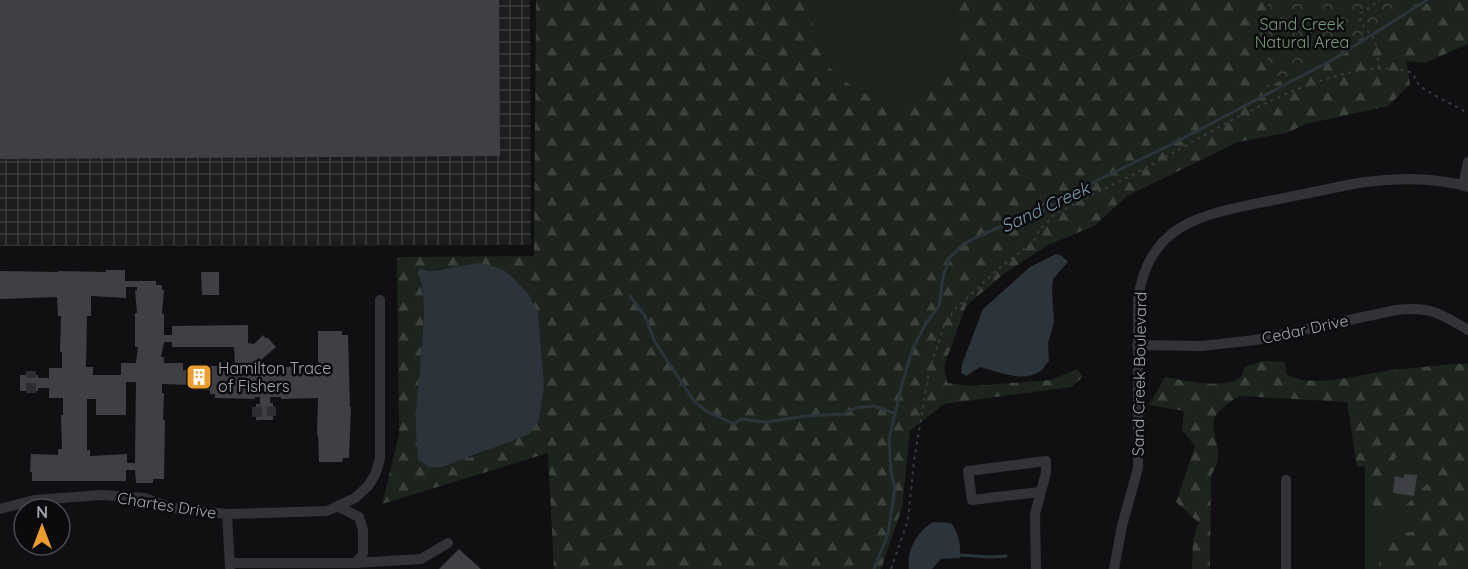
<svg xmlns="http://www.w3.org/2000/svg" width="1468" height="569" viewBox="0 0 1468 569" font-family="Quicksand,sans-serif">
<defs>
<pattern id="industrial-grid" width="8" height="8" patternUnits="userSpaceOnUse" patternTransform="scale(1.5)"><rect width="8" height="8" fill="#1c1d1f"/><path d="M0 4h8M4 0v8" fill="none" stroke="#3a3b3d"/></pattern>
<pattern id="forest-firs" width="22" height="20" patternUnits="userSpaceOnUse" patternTransform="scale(1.5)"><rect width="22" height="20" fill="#1d241d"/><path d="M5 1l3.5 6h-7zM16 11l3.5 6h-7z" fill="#3b413b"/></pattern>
<pattern id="park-crowns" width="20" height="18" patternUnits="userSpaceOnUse" patternTransform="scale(1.5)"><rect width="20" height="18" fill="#1d241d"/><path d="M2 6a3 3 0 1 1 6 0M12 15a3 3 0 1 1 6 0" fill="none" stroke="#3b413b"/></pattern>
</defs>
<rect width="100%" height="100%" fill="#101012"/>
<path fill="url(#industrial-grid)" d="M 0,0 L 530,0 L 531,245 L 0,246 Z"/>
<path fill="#1d241d" d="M 810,0 L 950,0 L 965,58 L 923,96 L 900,102 L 857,91 L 829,67 L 815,40 Z
M 1408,454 L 1437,464 L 1438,476 C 1421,486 1415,498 1401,511 L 1418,531 L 1379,565 L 1384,569 L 1365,569 L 1365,465 L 1374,512 L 1395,458 Z"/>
<path fill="url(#forest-firs)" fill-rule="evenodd" d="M 536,0 L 810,0 L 815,40 L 829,67 L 857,91 L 900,102 L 923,96 L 965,58 L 950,0 L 1468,0 L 1468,44 L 1425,63 L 1406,61 L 1410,84 L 1388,106 L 1306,124 L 1286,133 L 1238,142 L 1127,196 L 1094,226 L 1048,245 L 1005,273 L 966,306 L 944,366 L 947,383 L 972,386 L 1051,380 L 1077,369 L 1083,377 L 1071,387 L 944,404 L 910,431 L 902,508 L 881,569 L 554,569 L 548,453 L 382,504 L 399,435 L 397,257 L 534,256 ZM 442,268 L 538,313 L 541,354 L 488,450 L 469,458 L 416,416 C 418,382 430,305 419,276 L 425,269 L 432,271 Z
M 1262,361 L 1285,362 L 1286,374 C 1313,390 1363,373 1394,370 C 1419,367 1443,365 1468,363 L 1468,569 L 1384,569 L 1379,565 L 1382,536 L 1418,531 L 1400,511 C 1415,498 1421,486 1438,476 L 1437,464 L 1408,454 L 1395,458 L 1380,512 L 1374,512 L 1365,466 L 1357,467 L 1347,402 L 1239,396 C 1232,401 1220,408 1216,415 C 1206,431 1229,452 1211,475 L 1210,569 L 1192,569 L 1193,539 L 1199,523 L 1176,502 L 1195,446 L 1182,430 L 1184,411 L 1149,405 L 1165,377 C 1182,380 1229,391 1241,376 C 1242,375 1245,367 1245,367 Z"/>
<path fill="url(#park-crowns)" d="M 1268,0 L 1434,0 L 1267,88 Z"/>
<path fill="#2a343a" d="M 1056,254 L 1062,256 L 1068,262 L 1053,279 L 1052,291 L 1054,322 L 1048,343 L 1049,361 C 1046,364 1043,370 1039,372 C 1022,383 997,371 980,367 L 966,376 L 961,373 L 962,364 L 983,309 L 1030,267 Z
M 478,263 L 492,266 L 505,271 L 515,280 L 529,295 L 538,313 L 544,386 L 539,420 L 530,434 L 442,467 L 429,467 L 418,460 C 417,445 415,429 416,414 C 417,386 432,292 417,273 L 420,269 L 432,271 Z
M 933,522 L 951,523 C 959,532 961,547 960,558 L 941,559 L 932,569 L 909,569 C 906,550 918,531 933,522 Z"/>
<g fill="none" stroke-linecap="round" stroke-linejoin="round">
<path stroke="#2a343a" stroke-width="3" d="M 630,296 L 645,316 L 655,342 L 694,401 L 706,411 L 734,424 L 741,419 L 766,422 L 805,416 L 843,414 L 855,408 L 874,406 L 894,413
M 960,555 L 989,557 L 1006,556
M 874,569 L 888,534 L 895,488 L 891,471 L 889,439 L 902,384 L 913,348 L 926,323 L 939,306 L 943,277 L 949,259 L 962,245 L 985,233 L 1049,208 L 1094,182 L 1170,145 L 1332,60 L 1427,0"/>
</g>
<path fill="#3f4045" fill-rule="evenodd" d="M 0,0 L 499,0 L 500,156 L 0,159 Z
M 106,270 L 125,270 L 125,281 L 156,281 L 156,285 L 162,285 L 162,290 L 164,290 L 162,314 L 164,314 L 164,335 L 172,335 L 172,326 L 248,325 L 248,343 L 254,344 L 263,335 L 266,339 L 267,337 L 276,347 L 262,359 L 262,367 L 310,367 L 311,375 L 318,375 L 318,331 L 342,331 L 342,335 L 348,335 L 350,407 L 351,407 L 349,458 L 343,458 L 342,462 L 319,462 L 318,435 L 317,435 L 318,398 L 281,399 L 281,397 L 270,397 L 270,403 L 273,403 L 273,420 L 256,420 L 256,404 L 260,404 L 260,397 L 255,397 L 255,399 L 215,398 L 215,394 L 210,394 L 210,390 L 193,390 L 193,385 L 162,384 L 162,393 L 164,393 L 163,420 L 165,420 L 164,479 L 153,479 L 153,483 L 136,483 L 135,470 L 126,470 L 126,481 L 32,481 L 32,472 L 30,472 L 31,454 L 58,455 L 58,449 L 62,449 L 61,415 L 63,415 L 63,398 L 49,398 L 49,388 L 38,388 L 38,391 L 20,391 L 20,375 L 38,375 L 38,378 L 49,378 L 49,368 L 62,368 L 62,352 L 60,352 L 61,316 L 58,316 L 57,297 L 0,299 L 0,271 L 58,272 L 58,271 L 106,272 ZM 126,287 L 137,287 L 137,290 L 135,290 L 137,313 L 135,313 L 135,347 L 138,347 L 136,363 L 121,363 L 121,375 L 93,375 L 93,367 L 86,367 L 87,316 L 91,316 L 91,296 L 126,298 ZM 164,342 L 172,342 L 172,347 L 234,347 L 235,365 L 190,367 L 190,370 L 183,370 L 183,363 L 164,363 L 164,357 L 161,357 ZM 126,382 L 136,382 L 135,463 L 127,463 L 127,454 L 90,456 L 90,450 L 87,450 L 87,399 L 96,399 L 96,415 L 126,415 Z
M 201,272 L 219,272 L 219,295 L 202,295 Z
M 1405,474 L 1417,475 L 1414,496 L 1393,493 L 1395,476 L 1403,478 Z
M 459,549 L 481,569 L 439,569 Z"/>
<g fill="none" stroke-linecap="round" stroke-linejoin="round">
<path stroke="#2d2e32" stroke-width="10" stroke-dasharray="10 5" stroke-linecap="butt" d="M 31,393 L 31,371
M 252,412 L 276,411"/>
<path stroke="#373a3e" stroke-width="2" stroke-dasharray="3 4.5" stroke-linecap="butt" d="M 1379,68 L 1375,40 L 1360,21 L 1361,13 L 1380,0
M 891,569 L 908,520 L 914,461 L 929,371 L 944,326 L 954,310 L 998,269 L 1033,242 L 1039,231 L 1053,216 C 1083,198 1115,184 1146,168 C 1208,134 1335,53 1406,71 C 1416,73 1414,80 1420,86 C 1427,92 1459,108 1468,113"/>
<path stroke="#313337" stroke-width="10" d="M 1463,186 L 1468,162
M 1137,345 L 1202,346 L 1255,340 L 1396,310 C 1429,306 1440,313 1468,330
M 0,509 L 34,500 L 102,495 L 144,498 L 173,508 L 227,514 L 327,511 L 355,498 L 368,486 L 375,475 L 380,459 L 380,300
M 227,514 L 230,568
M 230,563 L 356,563 L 363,554 L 363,530 L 359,517 L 339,507
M 356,563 L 421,559 L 448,543
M 1036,569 L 1035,514 L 1046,473 L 1046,461 L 968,471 L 972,500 L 1040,492
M 1114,569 L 1122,526 L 1138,468 L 1138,299 C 1149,224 1200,215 1264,202 C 1295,196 1327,189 1358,183 C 1394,178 1432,176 1468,187
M 1286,569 L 1286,480"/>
</g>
<defs>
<g id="building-square" transform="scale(1.35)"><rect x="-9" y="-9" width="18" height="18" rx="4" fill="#ed9d2d" stroke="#0b0b0d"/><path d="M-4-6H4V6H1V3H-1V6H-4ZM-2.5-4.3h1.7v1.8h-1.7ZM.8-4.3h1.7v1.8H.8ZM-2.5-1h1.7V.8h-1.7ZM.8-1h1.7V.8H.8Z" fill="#fff"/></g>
</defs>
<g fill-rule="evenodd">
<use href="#building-square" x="199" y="377"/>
</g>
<g text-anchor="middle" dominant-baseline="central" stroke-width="5" stroke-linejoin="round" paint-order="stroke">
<g font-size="16" fill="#7a9d79" stroke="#0b0b0d">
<text x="1302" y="24">Sand Creek<tspan x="1302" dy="18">Natural Area</tspan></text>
</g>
<g font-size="16" fill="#a2a8b2" stroke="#0b0b0d">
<text transform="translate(1305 329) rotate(-12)">Cedar Drive</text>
<text transform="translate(1139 374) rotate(-89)">Sand Creek Boulevard</text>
<text transform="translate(167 505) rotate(9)">Chartes Drive</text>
</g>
<g font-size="16" fill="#a2a8b2" stroke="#0b0b0d" text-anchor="start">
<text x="218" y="368">Hamilton Trace<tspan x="218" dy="18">of Fishers</tspan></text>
</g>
<g font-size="18" font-style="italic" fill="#7999ad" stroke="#0b0b0d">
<text transform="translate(1045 207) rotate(-25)">Sand Creek</text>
</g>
</g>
<g transform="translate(42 527)"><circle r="28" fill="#0b0b0d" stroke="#474a4f" stroke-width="1.5"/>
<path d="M0-4.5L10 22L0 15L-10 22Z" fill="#ed9d2d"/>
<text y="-9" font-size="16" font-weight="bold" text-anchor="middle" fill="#a2a8b2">N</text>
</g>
</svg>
